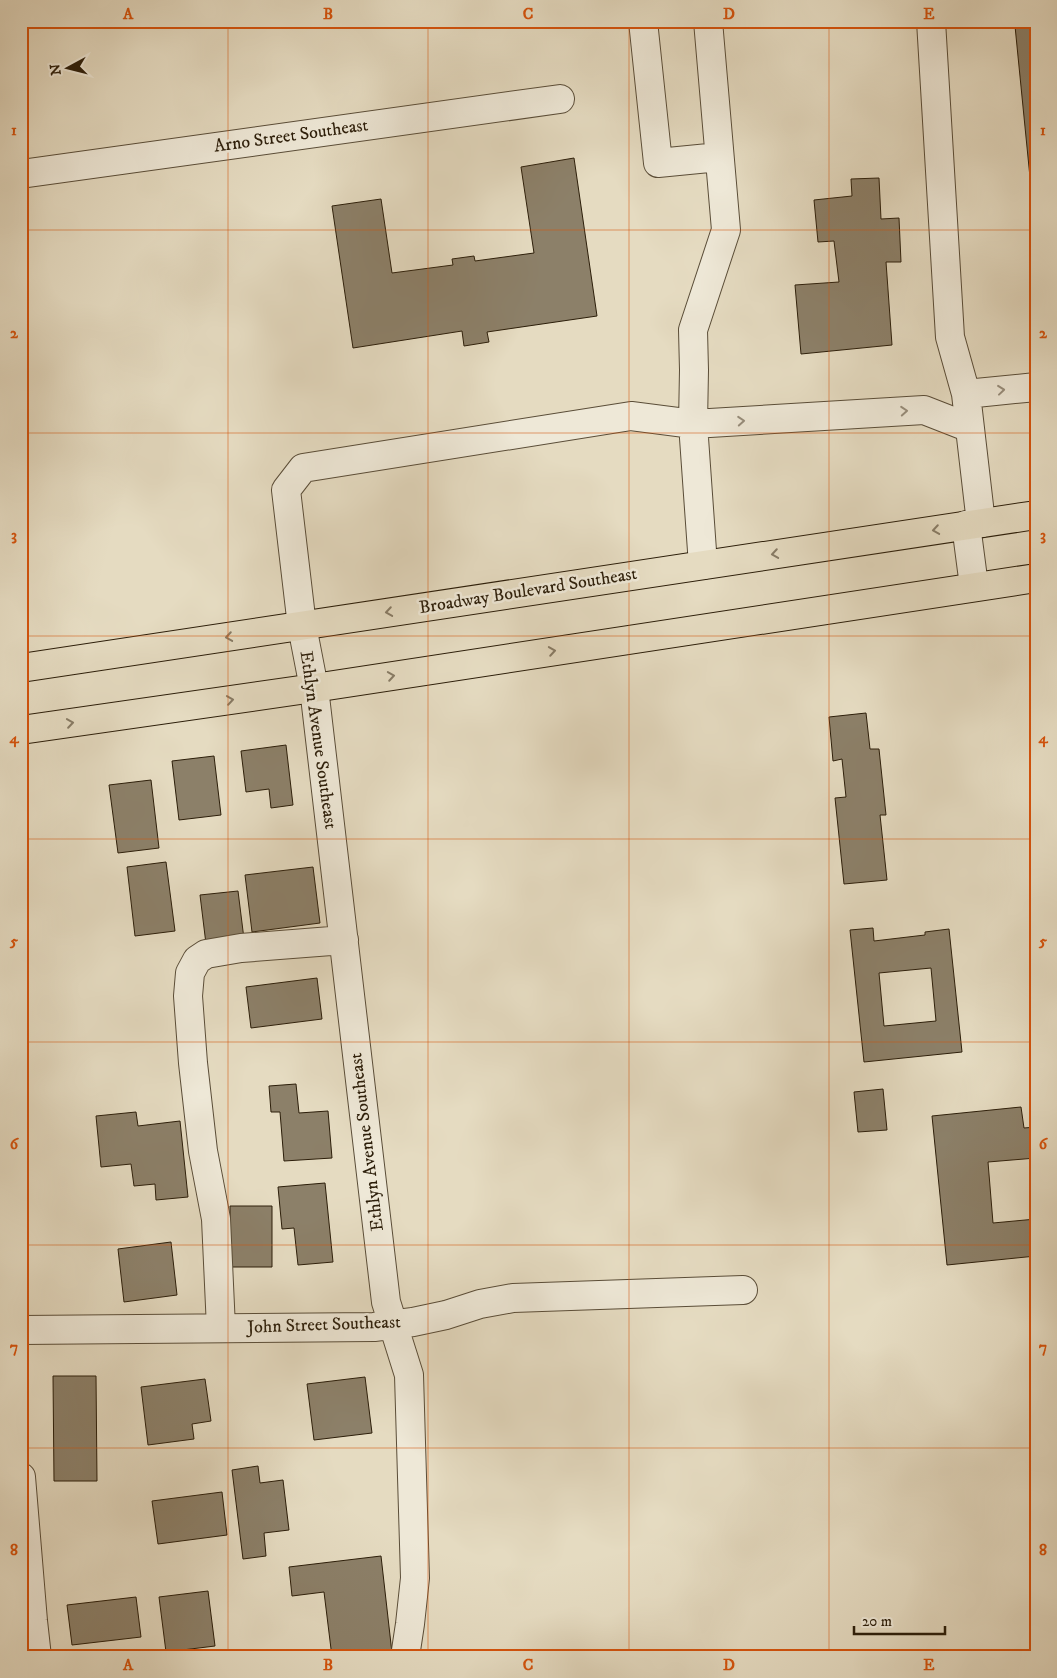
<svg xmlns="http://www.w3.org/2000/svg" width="1057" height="1678" viewBox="0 0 1057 1678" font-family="'IM FELL DW Pica',serif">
<rect width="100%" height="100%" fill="#e5dbc1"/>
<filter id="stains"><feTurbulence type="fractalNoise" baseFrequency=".004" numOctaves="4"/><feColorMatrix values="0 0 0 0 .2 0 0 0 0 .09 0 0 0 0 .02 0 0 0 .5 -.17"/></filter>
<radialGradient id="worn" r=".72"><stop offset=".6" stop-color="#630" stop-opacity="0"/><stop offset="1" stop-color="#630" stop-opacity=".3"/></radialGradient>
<path fill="#8c8069" stroke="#2c1e0a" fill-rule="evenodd" d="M 1036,24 L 1036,238 L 1015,26 Z
M 574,158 L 597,316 L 487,332 L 489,342 L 464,346 L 462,331 L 353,348 L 332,206 L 381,199 L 392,273 L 453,265 L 452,259 L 474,256 L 475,261 L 534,253 L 521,167 Z
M 879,178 L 881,219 L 899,218 L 901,262 L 886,262 L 892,345 L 801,354 L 795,285 L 839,282 L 834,241 L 818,242 L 814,200 L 852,196 L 851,179 Z
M 866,713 L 870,749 L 879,749 L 886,815 L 880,815 L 887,880 L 844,884 L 835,798 L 846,797 L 842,759 L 833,761 L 829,717 Z
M 286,745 L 293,805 L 271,808 L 269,789 L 246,792 L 241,751 Z
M 214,756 L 221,815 L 179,820 L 172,761 Z
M 151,780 L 159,848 L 118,853 L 109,785 Z
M 166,862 L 175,931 L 135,936 L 127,867 Z
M 313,867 L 320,923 L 252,932 L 245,875 Z
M 238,891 L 244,939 L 206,944 L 200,895 Z
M 873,928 L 874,941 L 925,935 L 925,932 L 949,929 L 962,1052 L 864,1062 L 850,930 ZM 931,968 L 936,1021 L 884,1026 L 879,973 Z
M 317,978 L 322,1019 L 251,1028 L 246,987 Z
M 296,1084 L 299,1113 L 328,1111 L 332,1158 L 284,1161 L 280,1112 L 271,1112 L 269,1086 Z
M 883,1089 L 887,1130 L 858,1132 L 854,1092 Z
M 1021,1107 L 1024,1128 L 1036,1127 L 1036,1158 L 988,1162 L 993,1223 L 1036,1219 L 1036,1256 L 947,1265 L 932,1116 Z
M 136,1112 L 138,1126 L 180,1121 L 188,1197 L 156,1200 L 155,1184 L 134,1186 L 131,1164 L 101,1167 L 96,1116 Z
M 325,1183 L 333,1262 L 298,1265 L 294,1228 L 282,1229 L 278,1187 Z
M 230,1206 L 272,1206 L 272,1267 L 230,1267 Z
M 171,1242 L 177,1295 L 124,1302 L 118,1249 Z
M 53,1376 L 96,1376 L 97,1481 L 54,1481 Z
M 365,1377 L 372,1433 L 314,1440 L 307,1384 Z
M 205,1379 L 211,1421 L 192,1424 L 194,1439 L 148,1445 L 141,1387 Z
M 258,1466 L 260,1483 L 283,1480 L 289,1530 L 264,1533 L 266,1556 L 243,1559 L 232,1470 Z
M 222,1492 L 227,1535 L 158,1544 L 152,1501 Z
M 381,1556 L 392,1653 L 356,1657 L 332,1657 L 324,1592 L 292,1596 L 289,1567 Z
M 208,1591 L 215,1646 L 166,1652 L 159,1597 Z
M 136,1597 L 141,1637 L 72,1645 L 67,1605 Z"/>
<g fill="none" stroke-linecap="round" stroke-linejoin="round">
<g stroke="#5a4d38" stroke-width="30">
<path id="minor" d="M 643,21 L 658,163 L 719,157
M 931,21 L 950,337 L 966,394 L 981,523
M 21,174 L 560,99
M 966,394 L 1036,387
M 966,525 L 974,586
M 703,565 L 693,424 L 694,370 L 693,330 L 726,230 L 708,21
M 221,1328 L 216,1219 L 203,1151 L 193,1063 L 188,996 L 190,973 L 197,960 L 206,954 L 241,948 L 344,940
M 21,1330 L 374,1327 L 413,1322 L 446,1315 L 480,1304 L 513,1298 L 743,1290
M 21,1477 L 33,1621 L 37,1657
M 405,1657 L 410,1624 L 415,1578 L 409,1375 L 386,1302 L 314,688 L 302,626 L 286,490 L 303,468 L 631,416 L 693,424 L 924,410 L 970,428"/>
</g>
<g stroke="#2c1e0a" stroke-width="30">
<path id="major" d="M 21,668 L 1036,515
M 21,730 L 314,688 L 1036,578"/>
</g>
<use href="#minor" stroke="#eee8d7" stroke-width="28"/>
<use href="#major" stroke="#e5dbc1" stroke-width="28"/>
</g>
<defs><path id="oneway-chevron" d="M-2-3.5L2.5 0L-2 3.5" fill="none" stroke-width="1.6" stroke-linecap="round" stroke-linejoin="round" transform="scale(1.25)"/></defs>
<g stroke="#978d7b">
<use href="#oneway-chevron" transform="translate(1001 390) rotate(-6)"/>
<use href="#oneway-chevron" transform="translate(904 411) rotate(-4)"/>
<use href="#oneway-chevron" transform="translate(741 421) rotate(-4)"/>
</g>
<g stroke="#887c66">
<use href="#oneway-chevron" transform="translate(936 530) rotate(171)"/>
<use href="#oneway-chevron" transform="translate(775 554) rotate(171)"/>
<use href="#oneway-chevron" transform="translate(389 612) rotate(171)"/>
<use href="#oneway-chevron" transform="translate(229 637) rotate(171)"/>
<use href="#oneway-chevron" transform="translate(552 651) rotate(-9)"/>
<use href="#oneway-chevron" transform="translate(391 676) rotate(-9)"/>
<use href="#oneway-chevron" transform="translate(230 700) rotate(-8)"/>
<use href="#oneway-chevron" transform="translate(70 723) rotate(-8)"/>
</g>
<path fill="none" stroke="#d5530c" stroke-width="1" stroke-opacity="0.55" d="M 228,21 L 228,1657M 428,21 L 428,1657M 629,21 L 629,1657M 829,21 L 829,1657M 21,230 L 1036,230M 21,433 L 1036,433M 21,636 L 1036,636M 21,839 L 1036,839M 21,1042 L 1036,1042M 21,1245 L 1036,1245M 21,1448 L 1036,1448"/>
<g text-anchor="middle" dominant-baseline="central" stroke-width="5" stroke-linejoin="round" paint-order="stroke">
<g font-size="18" fill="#2c1e0a" stroke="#eee8d7">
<text transform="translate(291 136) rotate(-8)">Arno Street Southeast</text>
<text transform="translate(528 591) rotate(-9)">Broadway Boulevard Southeast</text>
<text transform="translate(318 740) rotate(82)">Ethlyn Avenue Southeast</text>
<text transform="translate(367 1142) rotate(-97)">Ethlyn Avenue Southeast</text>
<text transform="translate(324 1325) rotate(-2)">John Street Southeast</text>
</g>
</g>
<rect width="1057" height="1678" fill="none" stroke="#e5dbc1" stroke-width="55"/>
<g transform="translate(68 68) rotate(263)" stroke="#eee8d7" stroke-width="4" paint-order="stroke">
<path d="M0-4L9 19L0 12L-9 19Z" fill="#2c1e0a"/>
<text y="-8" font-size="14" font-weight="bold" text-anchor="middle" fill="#2c1e0a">N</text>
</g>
<path d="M854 1626v8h91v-8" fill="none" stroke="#2c1e0a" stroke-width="2.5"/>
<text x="862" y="1626" font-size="15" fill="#2c1e0a" stroke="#eee8d7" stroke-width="4" paint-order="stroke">20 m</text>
<rect x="28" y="28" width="1002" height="1622" fill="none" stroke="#d5530c" stroke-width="2"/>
<g font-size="16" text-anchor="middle" font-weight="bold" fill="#d5530c">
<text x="128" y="19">A</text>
<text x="328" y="19">B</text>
<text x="528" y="19">C</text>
<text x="729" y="19">D</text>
<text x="929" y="19">E</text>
<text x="14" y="135">1</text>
<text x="1043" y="135">1</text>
<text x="14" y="338">2</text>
<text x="1043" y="338">2</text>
<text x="14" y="540">3</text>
<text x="1043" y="540">3</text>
<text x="14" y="743">4</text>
<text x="1043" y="743">4</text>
<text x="14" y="946">5</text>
<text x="1043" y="946">5</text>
<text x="14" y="1149">6</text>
<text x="1043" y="1149">6</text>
<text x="14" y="1352">7</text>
<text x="1043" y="1352">7</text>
<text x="14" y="1555">8</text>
<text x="1043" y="1555">8</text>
<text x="128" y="1670">A</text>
<text x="328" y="1670">B</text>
<text x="528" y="1670">C</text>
<text x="729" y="1670">D</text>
<text x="929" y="1670">E</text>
</g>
<rect width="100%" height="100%" filter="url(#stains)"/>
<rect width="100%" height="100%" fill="url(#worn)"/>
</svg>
